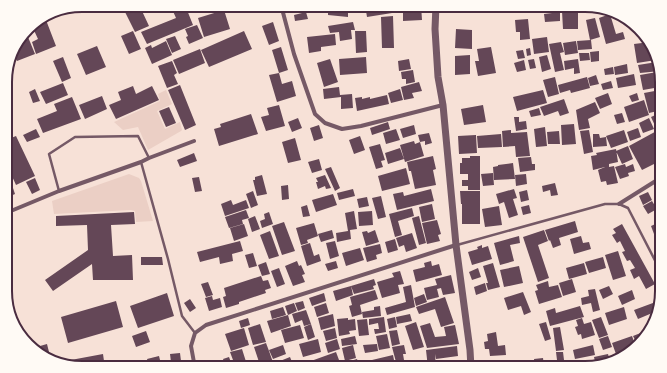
<svg xmlns="http://www.w3.org/2000/svg" width="667" height="373" viewBox="0 0 667 373" font-family="'Alegreya Sans',sans-serif">
<rect width="100%" height="100%" fill="#f7e1d7"/>
<path fill="#ebcfc5" d="M 166,90 L 172,104 L 157,111 L 165,129 L 180,122 L 182,130 L 181,131 L 148,150 L 138,127 L 123,130 L 114,122 L 160,101 L 158,94 Z
M 129,174 L 139,178 L 141,181 L 153,221 L 136,222 L 135,211 L 131,210 L 54,214 L 52,201 Z"/>
<path fill="#644757" d="M 138,5 L 145,5 L 147,9 L 142,11 L 149,26 L 135,32 L 124,10 L 134,6 L 134,7 Z
M 181,5 L 185,5 L 193,25 L 147,44 L 141,32 L 176,18 L 172,9 Z
M 193,5 L 213,5 L 195,11 Z
M 290,5 L 297,5 L 298,11 L 290,11 Z
M 365,5 L 391,5 L 392,13 L 367,17 Z
M 397,5 L 421,5 L 422,20 L 403,21 L 403,11 L 398,11 Z
M 451,5 L 469,5 L 469,10 L 451,10 Z
M 566,5 L 585,5 L 606,11 L 566,9 Z
M 328,6 L 348,8 L 348,17 L 328,15 Z
M 224,10 L 230,29 L 204,37 L 198,18 Z
M 562,11 L 578,11 L 578,29 L 563,29 Z
M 306,12 L 308,19 L 295,21 L 294,15 Z
M 560,12 L 560,21 L 545,22 L 544,14 Z
M 610,14 L 616,34 L 623,32 L 625,39 L 606,44 L 599,18 Z
M 393,16 L 394,48 L 382,48 L 381,17 Z
M 595,18 L 600,37 L 590,40 L 586,20 Z
M 528,19 L 530,39 L 520,40 L 520,32 L 516,32 L 515,20 Z
M 46,20 L 56,46 L 36,54 L 32,42 L 38,39 L 32,26 Z
M 273,22 L 279,41 L 269,45 L 262,26 Z
M 353,22 L 355,30 L 351,30 L 352,39 L 340,41 L 339,32 L 330,33 L 328,26 Z
M 197,25 L 203,38 L 189,44 L 186,37 L 188,36 L 185,29 Z
M 456,29 L 472,30 L 472,49 L 455,48 Z
M 639,30 L 649,39 L 650,40 L 642,42 Z
M 133,31 L 141,49 L 129,54 L 121,36 Z
M 244,31 L 252,49 L 209,67 L 201,50 Z
M 355,31 L 366,31 L 367,52 L 356,53 Z
M 335,34 L 336,45 L 321,47 L 321,51 L 309,53 L 307,37 Z
M 175,36 L 181,49 L 172,53 L 166,39 Z
M 28,37 L 35,54 L 17,61 L 14,55 L 23,40 Z
M 547,37 L 549,52 L 534,54 L 532,39 Z
M 591,40 L 592,49 L 578,50 L 577,41 Z
M 166,41 L 172,55 L 152,64 L 145,48 L 151,45 L 152,48 Z
M 576,41 L 578,53 L 565,55 L 563,43 Z
M 561,42 L 564,52 L 560,53 L 564,70 L 555,72 L 549,44 Z
M 650,42 L 656,60 L 637,63 L 634,44 Z
M 97,46 L 106,67 L 86,75 L 77,54 Z
M 281,47 L 288,70 L 279,73 L 272,50 Z
M 491,47 L 496,73 L 478,76 L 475,61 L 479,61 L 477,49 Z
M 530,48 L 531,55 L 527,56 L 526,49 Z
M 200,49 L 205,63 L 179,74 L 173,60 Z
M 523,50 L 525,58 L 518,59 L 516,51 Z
M 599,51 L 599,61 L 591,62 L 590,52 Z
M 579,53 L 589,53 L 590,60 L 580,61 Z
M 470,55 L 470,74 L 455,75 L 455,56 Z
M 547,55 L 551,69 L 542,72 L 539,57 Z
M 63,57 L 71,78 L 62,82 L 53,61 Z
M 366,57 L 367,73 L 340,75 L 339,59 Z
M 330,59 L 338,82 L 324,87 L 317,63 Z
M 409,59 L 411,69 L 399,71 L 398,61 Z
M 534,59 L 536,68 L 530,69 L 528,60 Z
M 578,59 L 580,73 L 574,74 L 574,68 L 565,70 L 564,61 Z
M 524,60 L 526,70 L 517,72 L 514,63 Z
M 172,61 L 177,73 L 174,75 L 178,84 L 167,88 L 158,66 Z
M 657,62 L 660,71 L 640,73 L 638,65 Z
M 627,64 L 628,73 L 615,75 L 614,67 Z
M 613,67 L 614,74 L 605,75 L 604,69 Z
M 413,70 L 415,82 L 406,84 L 406,79 L 402,79 L 401,72 Z
M 657,72 L 660,87 L 643,90 L 640,75 Z
M 279,73 L 282,84 L 292,81 L 296,96 L 277,102 L 269,75 Z
M 634,74 L 636,85 L 618,88 L 616,78 Z
M 596,75 L 599,84 L 590,86 L 588,78 Z
M 555,77 L 559,94 L 548,97 L 543,80 Z
M 587,77 L 590,88 L 571,93 L 570,90 L 560,93 L 558,85 Z
M 611,81 L 613,88 L 603,90 L 601,84 Z
M 419,82 L 422,91 L 412,93 L 414,98 L 404,100 L 401,87 Z
M 63,83 L 68,95 L 46,104 L 40,92 Z
M 180,85 L 196,125 L 185,130 L 168,90 Z
M 133,86 L 136,94 L 152,86 L 159,100 L 116,119 L 109,105 L 121,100 L 118,92 Z
M 339,87 L 340,95 L 352,94 L 353,108 L 341,109 L 341,97 L 324,99 L 323,89 Z
M 35,89 L 40,101 L 33,103 L 29,92 Z
M 400,89 L 403,100 L 391,103 L 388,93 Z
M 543,90 L 547,103 L 517,111 L 513,97 Z
M 660,90 L 662,99 L 662,110 L 649,113 L 644,93 Z
M 608,93 L 612,104 L 600,109 L 595,98 Z
M 637,93 L 639,100 L 632,102 L 629,96 Z
M 387,95 L 389,104 L 357,111 L 355,98 L 362,97 L 362,99 L 370,97 L 370,99 Z
M 102,96 L 107,109 L 85,119 L 79,105 Z
M 72,97 L 81,119 L 43,133 L 37,119 L 57,111 L 54,104 Z
M 564,99 L 569,113 L 560,116 L 558,111 L 544,116 L 540,107 Z
M 644,100 L 649,115 L 629,122 L 624,107 Z
M 595,102 L 600,113 L 588,119 L 590,128 L 579,130 L 576,110 Z
M 279,105 L 285,126 L 266,131 L 261,117 L 269,115 L 267,108 Z
M 483,105 L 486,122 L 464,125 L 461,109 Z
M 169,107 L 176,123 L 166,127 L 159,111 Z
M 539,108 L 541,115 L 531,117 L 529,111 Z
M 662,112 L 662,125 L 656,128 L 651,117 Z
M 622,113 L 625,122 L 617,124 L 614,115 Z
M 251,114 L 258,134 L 219,146 L 214,129 L 221,127 L 220,124 Z
M 514,117 L 519,117 L 519,122 L 526,121 L 527,129 L 516,131 Z
M 298,118 L 302,128 L 292,132 L 288,122 Z
M 649,118 L 654,129 L 643,133 L 639,123 Z
M 388,122 L 390,129 L 372,135 L 370,128 Z
M 574,124 L 576,144 L 562,145 L 561,125 Z
M 319,125 L 323,138 L 314,141 L 310,128 Z
M 414,125 L 416,134 L 403,138 L 400,129 Z
M 545,127 L 547,146 L 536,147 L 534,129 Z
M 638,128 L 641,137 L 630,141 L 627,132 Z
M 662,128 L 662,160 L 642,170 L 629,146 Z
M 36,129 L 40,137 L 27,142 L 23,135 Z
M 396,129 L 400,140 L 386,144 L 383,133 Z
M 511,130 L 511,133 L 527,132 L 530,156 L 516,157 L 515,146 L 503,147 L 502,131 Z
M 589,130 L 593,152 L 584,154 L 580,131 Z
M 624,130 L 628,142 L 611,148 L 606,136 Z
M 559,131 L 560,144 L 548,144 L 547,132 Z
M 429,133 L 432,143 L 425,145 L 425,141 L 420,142 L 418,135 Z
M 501,134 L 502,147 L 478,148 L 477,136 Z
M 593,134 L 599,134 L 600,138 L 606,137 L 607,146 L 593,147 Z
M 476,135 L 477,153 L 459,154 L 458,136 Z
M 16,136 L 35,176 L 16,185 L 6,163 L 6,140 Z
M 360,136 L 365,150 L 354,154 L 349,140 Z
M 295,138 L 301,160 L 288,163 L 282,142 Z
M 414,141 L 415,144 L 420,142 L 424,156 L 405,162 L 400,145 Z
M 380,144 L 385,160 L 381,161 L 383,167 L 376,169 L 369,147 Z
M 628,146 L 633,159 L 622,164 L 616,151 Z
M 400,148 L 404,159 L 388,164 L 385,153 Z
M 616,149 L 618,162 L 609,164 L 609,167 L 614,166 L 618,183 L 607,185 L 606,181 L 601,182 L 598,170 L 605,167 L 593,170 L 591,156 L 597,155 L 596,153 Z
M 194,153 L 197,161 L 180,167 L 177,160 Z
M 433,156 L 436,169 L 433,170 L 436,185 L 415,189 L 411,171 L 409,171 L 407,162 Z
M 470,156 L 480,156 L 480,190 L 468,190 L 468,186 L 462,186 L 462,180 L 468,180 L 468,174 L 460,174 L 460,163 L 462,163 L 462,158 L 470,158 Z
M 531,157 L 532,164 L 535,164 L 535,170 L 520,172 L 518,158 Z
M 319,159 L 322,170 L 312,173 L 308,162 Z
M 513,163 L 515,179 L 494,180 L 493,167 L 498,166 L 498,165 Z
M 625,164 L 626,167 L 633,164 L 635,171 L 628,173 L 629,176 L 620,179 L 615,167 Z
M 331,167 L 340,188 L 335,191 L 325,169 Z
M 406,168 L 410,184 L 382,191 L 378,176 Z
M 493,173 L 494,185 L 483,186 L 481,174 Z
M 526,174 L 527,184 L 516,186 L 515,175 Z
M 262,175 L 267,194 L 257,196 L 253,180 L 255,180 L 255,177 Z
M 325,175 L 331,188 L 326,189 L 325,186 L 318,189 L 316,182 L 318,182 L 316,178 Z
M 199,177 L 202,191 L 195,192 L 192,178 Z
M 35,178 L 40,190 L 32,194 L 26,182 Z
M 10,179 L 15,194 L 6,198 L 6,181 Z
M 555,183 L 558,195 L 551,196 L 550,190 L 543,192 L 542,186 Z
M 288,185 L 289,199 L 282,200 L 281,186 Z
M 353,189 L 355,196 L 339,200 L 337,193 Z
M 431,189 L 434,201 L 397,210 L 393,194 L 403,192 L 404,196 Z
M 514,189 L 517,198 L 513,199 L 518,215 L 509,218 L 504,202 L 499,204 L 496,194 Z
M 527,190 L 529,200 L 521,202 L 519,192 Z
M 253,191 L 258,205 L 251,208 L 246,194 Z
M 460,191 L 480,191 L 480,224 L 462,224 L 462,204 L 461,204 Z
M 648,192 L 652,200 L 643,205 L 639,196 Z
M 333,194 L 337,205 L 316,212 L 312,200 Z
M 381,196 L 386,217 L 378,219 L 372,198 Z
M 367,197 L 369,206 L 359,208 L 357,199 Z
M 231,200 L 233,205 L 246,200 L 249,208 L 225,216 L 221,204 Z
M 652,201 L 657,209 L 648,214 L 643,206 Z
M 432,204 L 435,219 L 422,222 L 419,207 Z
M 307,205 L 310,216 L 303,217 L 301,207 Z
M 529,205 L 531,213 L 523,215 L 521,207 Z
M 499,206 L 502,225 L 485,227 L 482,209 Z
M 412,208 L 414,216 L 398,221 L 402,235 L 395,237 L 389,214 Z
M 246,210 L 249,218 L 242,220 L 243,224 L 229,228 L 225,217 Z
M 354,211 L 357,229 L 350,230 L 351,239 L 337,242 L 336,233 L 348,231 L 345,213 Z
M 372,211 L 373,225 L 359,226 L 358,212 Z
M 134,212 L 135,224 L 111,225 L 113,256 L 132,255 L 133,280 L 93,280 L 92,264 L 53,291 L 45,280 L 88,250 L 87,225 L 56,226 L 56,216 Z
M 269,212 L 273,224 L 262,228 L 260,221 L 265,219 L 264,214 Z
M 255,216 L 260,229 L 252,232 L 248,219 Z
M 419,216 L 426,243 L 419,245 L 412,218 Z
M 437,220 L 441,234 L 438,235 L 440,241 L 427,244 L 422,223 Z
M 575,221 L 578,232 L 559,238 L 561,245 L 553,248 L 550,240 L 549,241 L 545,230 Z
M 662,221 L 662,231 L 654,234 L 651,226 Z
M 284,222 L 295,251 L 282,255 L 272,226 Z
M 314,223 L 318,236 L 307,240 L 308,243 L 301,245 L 296,228 Z
M 244,224 L 248,236 L 234,241 L 230,228 Z
M 622,224 L 655,284 L 646,289 L 639,276 L 634,279 L 630,270 L 635,268 L 630,260 L 627,261 L 622,252 L 625,251 L 620,241 L 617,243 L 612,235 L 616,233 L 613,229 Z
M 332,230 L 334,238 L 321,242 L 318,234 Z
M 375,230 L 379,242 L 366,246 L 362,232 L 367,231 L 368,233 Z
M 544,230 L 548,241 L 538,245 L 549,278 L 538,282 L 523,237 Z
M 270,231 L 279,256 L 269,259 L 260,235 Z
M 412,233 L 417,248 L 406,252 L 404,245 L 399,247 L 396,238 Z
M 519,236 L 520,243 L 510,245 L 514,261 L 500,265 L 494,243 Z
M 581,236 L 583,243 L 589,242 L 591,249 L 574,254 L 570,239 Z
M 395,239 L 398,250 L 388,253 L 385,242 Z
M 240,241 L 243,251 L 232,254 L 233,261 L 220,264 L 219,257 L 200,262 L 197,252 Z
M 335,241 L 339,256 L 330,259 L 326,243 Z
M 310,243 L 314,256 L 319,254 L 321,261 L 307,266 L 301,246 Z
M 380,244 L 382,253 L 376,255 L 377,259 L 367,262 L 363,248 Z
M 482,245 L 482,248 L 488,246 L 492,259 L 472,265 L 468,252 L 478,249 L 477,247 Z
M 360,248 L 364,260 L 346,266 L 342,253 Z
M 618,251 L 626,276 L 613,280 L 605,255 Z
M 253,253 L 257,266 L 249,268 L 245,255 Z
M 141,257 L 162,257 L 163,265 L 141,265 Z
M 603,257 L 606,268 L 589,273 L 585,262 Z
M 297,261 L 299,266 L 301,265 L 305,274 L 302,275 L 305,282 L 293,286 L 285,266 Z
M 336,261 L 338,268 L 328,271 L 325,264 Z
M 431,261 L 432,266 L 439,264 L 442,275 L 416,282 L 413,270 L 425,267 L 424,263 Z
M 266,262 L 270,274 L 262,276 L 258,265 Z
M 493,263 L 500,287 L 488,290 L 486,283 L 488,283 L 483,266 Z
M 584,263 L 587,274 L 569,279 L 566,268 Z
M 519,266 L 523,283 L 504,287 L 500,270 Z
M 279,268 L 285,284 L 277,287 L 271,271 Z
M 478,268 L 481,277 L 472,280 L 469,272 Z
M 400,271 L 404,284 L 398,285 L 400,293 L 382,298 L 377,282 L 394,277 L 392,273 Z
M 451,275 L 455,293 L 443,295 L 441,288 L 437,289 L 439,297 L 427,300 L 424,288 L 437,285 L 435,279 Z
M 261,276 L 263,281 L 268,280 L 271,288 L 265,290 L 266,293 L 239,302 L 239,304 L 226,308 L 223,297 L 226,296 L 224,288 Z
M 374,279 L 376,285 L 373,286 L 374,289 L 354,294 L 351,286 Z
M 572,279 L 576,292 L 563,296 L 559,283 Z
M 548,281 L 549,287 L 558,285 L 562,297 L 539,304 L 535,291 L 538,290 L 536,285 Z
M 208,282 L 213,295 L 206,297 L 201,284 Z
M 485,283 L 487,291 L 476,295 L 474,287 Z
M 411,285 L 415,307 L 387,315 L 385,308 L 406,302 L 403,287 Z
M 351,286 L 353,295 L 336,301 L 333,291 Z
M 609,286 L 613,294 L 603,299 L 599,290 Z
M 595,289 L 600,310 L 593,312 L 591,303 L 582,305 L 581,298 L 589,296 L 588,290 Z
M 375,290 L 378,299 L 360,305 L 362,314 L 352,317 L 349,306 L 352,305 L 350,297 Z
M 632,290 L 635,299 L 622,305 L 618,296 Z
M 523,292 L 531,312 L 524,315 L 521,306 L 508,310 L 504,298 Z
M 167,293 L 174,316 L 138,328 L 130,306 Z
M 324,293 L 326,301 L 312,306 L 309,298 Z
M 424,294 L 427,302 L 416,306 L 414,298 Z
M 212,296 L 213,300 L 220,298 L 222,307 L 209,311 L 205,298 Z
M 445,297 L 454,323 L 441,327 L 435,309 L 419,314 L 416,307 Z
M 190,299 L 196,308 L 190,312 L 184,303 Z
M 661,300 L 657,311 L 638,319 L 634,310 Z
M 116,301 L 123,327 L 68,343 L 61,317 Z
M 303,301 L 305,308 L 298,311 L 295,303 Z
M 294,303 L 297,311 L 288,315 L 285,306 Z
M 326,303 L 329,313 L 317,317 L 314,307 Z
M 380,306 L 381,316 L 363,318 L 362,312 L 374,310 L 374,307 Z
M 580,306 L 584,317 L 550,326 L 546,311 L 555,308 L 556,313 Z
M 283,307 L 286,315 L 272,319 L 270,311 Z
M 624,307 L 627,319 L 609,325 L 605,313 Z
M 306,310 L 311,324 L 304,326 L 302,320 L 295,323 L 292,314 Z
M 333,314 L 335,326 L 321,330 L 318,318 Z
M 410,314 L 412,321 L 397,324 L 396,317 Z
M 288,315 L 291,326 L 271,333 L 267,321 Z
M 384,317 L 386,332 L 375,334 L 374,329 L 379,329 L 378,323 L 369,325 L 369,319 Z
M 395,317 L 397,327 L 389,329 L 387,319 Z
M 601,317 L 608,335 L 599,338 L 592,320 Z
M 655,317 L 652,329 L 648,320 Z
M 248,318 L 250,325 L 241,328 L 239,321 Z
M 348,318 L 348,320 L 355,319 L 356,330 L 349,331 L 350,334 L 339,336 L 337,319 Z
M 582,318 L 584,324 L 591,322 L 595,335 L 582,339 L 581,334 L 578,335 L 575,327 L 578,326 L 576,320 Z
M 367,319 L 369,335 L 359,336 L 357,320 Z
M 416,322 L 424,347 L 413,350 L 405,326 Z
M 546,322 L 551,339 L 545,341 L 539,324 Z
M 430,323 L 435,337 L 446,336 L 444,327 L 455,325 L 459,344 L 427,348 L 420,326 Z
M 260,324 L 266,342 L 253,345 L 248,328 Z
M 311,324 L 315,337 L 308,340 L 304,327 Z
M 300,325 L 304,338 L 285,343 L 281,330 Z
M 560,327 L 564,350 L 556,351 L 553,328 Z
M 244,328 L 249,345 L 231,351 L 225,334 Z
M 335,328 L 337,338 L 326,341 L 323,331 Z
M 397,330 L 400,344 L 392,346 L 389,331 Z
M 648,330 L 649,332 L 637,344 L 633,336 Z
M 146,331 L 150,342 L 136,347 L 132,336 Z
M 496,332 L 498,346 L 505,345 L 506,355 L 490,356 L 489,349 L 485,349 L 484,342 L 488,341 L 487,334 Z
M 387,334 L 390,348 L 379,350 L 376,336 Z
M 355,336 L 357,344 L 342,346 L 341,339 Z
M 608,336 L 612,347 L 603,350 L 599,339 Z
M 632,336 L 636,347 L 616,354 L 612,343 Z
M 318,339 L 321,352 L 303,357 L 299,344 Z
M 337,339 L 340,349 L 328,353 L 325,343 Z
M 266,343 L 269,351 L 275,368 L 261,368 L 254,347 Z
M 47,344 L 50,356 L 43,358 L 33,348 Z
M 377,344 L 378,351 L 365,353 L 363,345 Z
M 283,345 L 286,354 L 273,359 L 269,350 Z
M 353,345 L 356,358 L 345,361 L 342,348 Z
M 404,345 L 406,354 L 403,354 L 404,360 L 396,362 L 392,347 Z
M 593,345 L 595,355 L 575,359 L 573,350 Z
M 457,346 L 458,356 L 436,359 L 435,354 L 436,368 L 428,368 L 426,350 Z
M 242,349 L 248,368 L 236,368 L 230,352 Z
M 336,352 L 342,368 L 314,368 L 311,361 Z
M 556,352 L 563,352 L 565,368 L 558,368 Z
M 180,353 L 181,361 L 171,362 L 170,354 Z
M 103,354 L 105,368 L 82,368 L 60,362 Z
M 608,354 L 610,361 L 596,366 L 594,357 Z
M 393,355 L 395,365 L 384,368 L 374,368 L 372,360 Z
M 159,356 L 161,364 L 149,366 L 147,359 Z
M 229,357 L 233,368 L 226,368 L 223,359 Z
M 290,357 L 294,367 L 277,368 L 275,363 Z
M 543,358 L 544,366 L 535,367 L 534,359 Z
M 357,359 L 360,368 L 349,368 L 347,362 Z
M 425,360 L 426,368 L 411,368 L 410,366 L 417,366 L 416,361 Z
M 518,360 L 527,360 L 527,368 L 518,368 Z
M 515,361 L 515,368 L 505,368 L 504,362 Z
M 308,363 L 310,368 L 295,368 Z
M 138,364 L 139,368 L 119,368 L 119,367 Z
M 501,364 L 502,368 L 491,368 L 491,366 Z"/>
<g fill="none" stroke-linecap="round" stroke-linejoin="round">
<path stroke="#755966" stroke-width="2.5" d="M 141,162 L 168,259 L 182,316 L 195,333
M 59,191 L 49,154 L 75,137 L 138,136 L 149,158
M 457,245 L 605,204 L 619,204 L 628,208 L 662,274"/>
<path stroke="#755966" stroke-width="4" d="M 281,5 L 294,54 L 315,114 L 325,123 L 342,129 L 361,126 L 443,105
M 619,204 L 662,177
M 6,213 L 59,191 L 141,162 L 149,158 L 194,141
M 195,368 L 191,346 L 195,333 L 206,325 L 456,245"/>
<path stroke="#755966" stroke-width="7" d="M 436,5 L 435,29 L 438,77 L 443,105 L 456,245 L 470,350 L 471,368"/>
</g>
<path d="M0 0H667V373H0ZM82 12H585A70 70 0 0 1 655 82V291A70 70 0 0 1 585 361H82A70 70 0 0 1 12 291V82A70 70 0 0 1 82 12Z" fill="#fffaf5" fill-rule="evenodd"/>
<path fill="none" stroke="#4a2c40" stroke-width="2" d="M82 12H585A70 70 0 0 1 655 82V291A70 70 0 0 1 585 361H82A70 70 0 0 1 12 291V82A70 70 0 0 1 82 12Z"/>
</svg>
